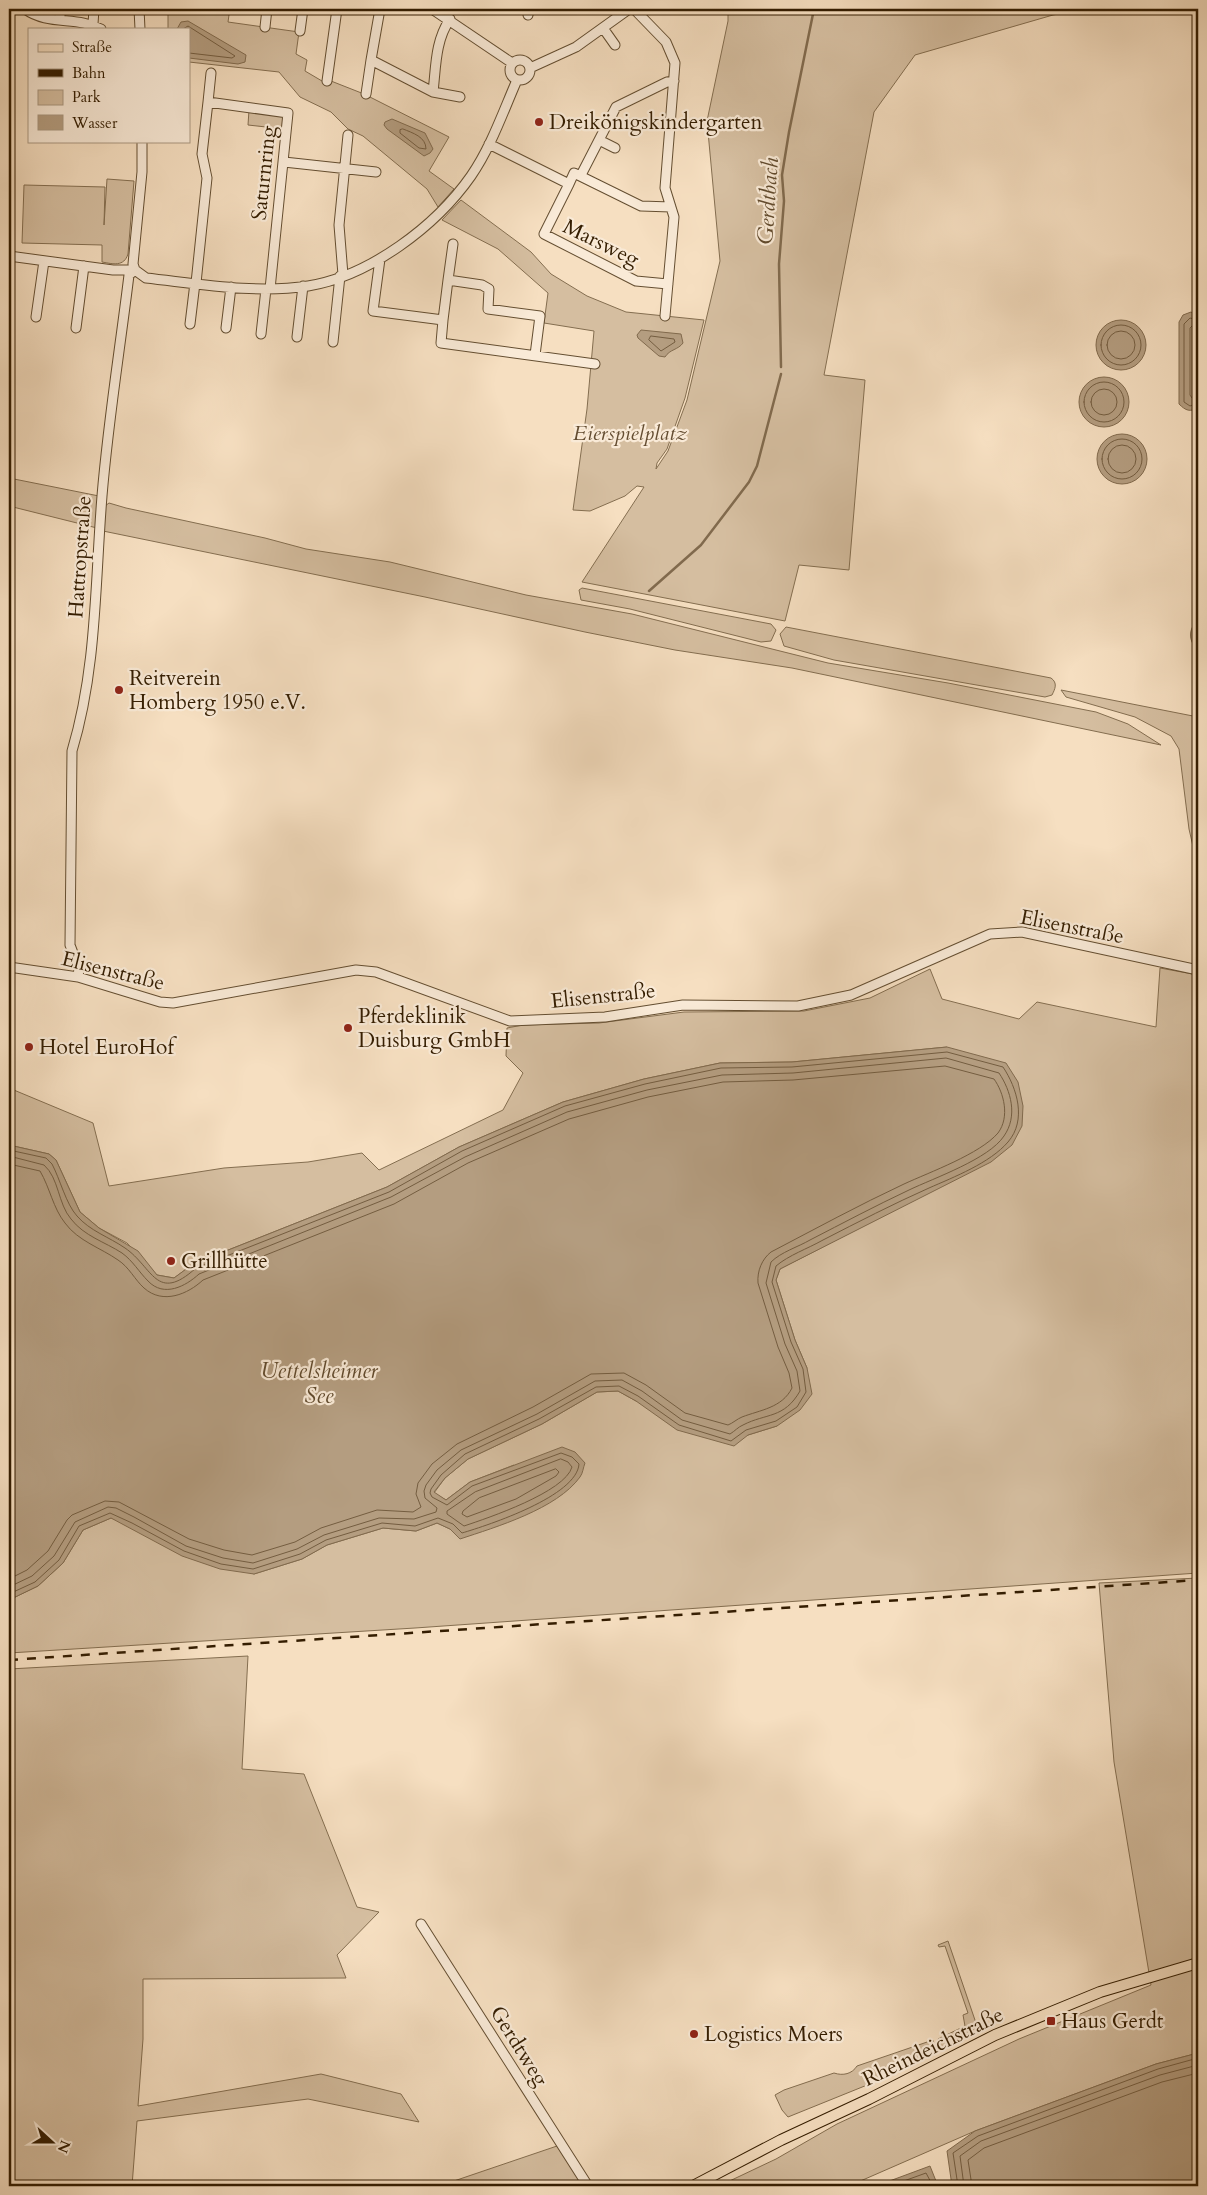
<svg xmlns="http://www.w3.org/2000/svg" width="1207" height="2195" viewBox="0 0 1207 2195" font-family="Cardo,serif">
<rect width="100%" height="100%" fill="#f6dfc1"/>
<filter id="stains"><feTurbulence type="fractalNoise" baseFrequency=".004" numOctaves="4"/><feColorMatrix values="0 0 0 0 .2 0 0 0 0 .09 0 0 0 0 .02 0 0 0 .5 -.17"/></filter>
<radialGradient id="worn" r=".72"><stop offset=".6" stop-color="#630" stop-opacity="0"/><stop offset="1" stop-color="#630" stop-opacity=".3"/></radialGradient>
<path fill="#d5bea0" stroke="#846e50" d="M 168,9 L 215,9 L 229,15 L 228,22 L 299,32 L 296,54 L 307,60 L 305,71 L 322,81 L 331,81 L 364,94 L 449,137 L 429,171 L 454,189 L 438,207 L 427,189 L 363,136 L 348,129 L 331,112 L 300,97 L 279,72 L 189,62 L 189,29 L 168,29 Z
M 728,9 L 1085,9 L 1053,15 L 915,55 L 874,112 L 824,375 L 865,380 L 849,570 L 799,565 L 785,621 L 582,582 L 644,487 L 637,486 L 625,496 L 590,511 L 573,510 L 587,409 L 594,331 L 544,323 L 548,293 L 498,249 L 442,220 L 461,200 L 531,252 L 551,274 L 587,296 L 626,312 L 704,320 L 685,398 L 667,449 L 657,463 L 656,469 L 668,451 L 687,400 L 720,261 L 707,121 L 728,21 Z
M 249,110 L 285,115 L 284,129 L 248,125 Z
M 107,179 L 134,181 L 128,254 C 124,267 113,264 102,262 L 102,245 L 22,243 L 24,185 L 105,187 L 104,225 Z
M 9,478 L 99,496 L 97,528 L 9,506 Z
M 109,503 L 126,508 L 265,538 L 306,549 L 390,562 L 526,595 L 632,614 L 828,663 L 948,683 L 1096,712 L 1128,724 L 1161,745 L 792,668 L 675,650 L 585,632 L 425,597 L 103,531 L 105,506 Z
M 582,588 L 771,624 L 776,630 L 771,641 L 761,642 L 630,609 L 581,600 L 579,590 Z
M 786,627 L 1051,678 C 1058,683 1055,689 1052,695 L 1045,697 L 834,660 L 784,646 L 780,634 Z
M 1061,690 L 1198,717 L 1198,868 L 1189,829 L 1179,749 L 1171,736 L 1135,717 L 1066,697 Z
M 1160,968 L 1198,975 L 1198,1573 L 415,1628 L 9,1653 L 9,1600 L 38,1586 L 63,1563 L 83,1530 L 111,1518 L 254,1574 L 302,1559 L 327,1545 L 383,1528 L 416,1531 L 437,1523 L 450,1529 L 514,1465 L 470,1482 L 446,1500 L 434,1493 L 445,1478 L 468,1459 L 542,1424 L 597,1392 L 618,1391 L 636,1401 L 748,1435 L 777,1426 L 807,1368 L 795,1340 L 776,1280 L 780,1269 L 914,1200 L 947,1047 L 792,1062 L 720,1063 L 644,1079 L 563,1102 L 459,1147 L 387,1187 L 193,1264 L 174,1278 L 157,1275 L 127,1243 L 99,1228 L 80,1212 L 56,1160 L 49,1154 L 9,1145 L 9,1088 L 93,1123 L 109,1186 L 224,1168 L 308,1162 L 362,1153 L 379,1170 L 503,1110 L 523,1073 L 506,1056 L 507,1028 L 523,1025 L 599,1023 L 684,1012 L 804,1011 L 870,998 L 930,969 L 942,999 L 1019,1019 L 1037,1002 L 1156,1027 Z
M 1198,1578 L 1198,2053 L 1156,2064 L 975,2131 L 849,2186 L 719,2186 L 776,2159 L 837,2124 L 1019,2039 L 1151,1985 L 1114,1762 L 1099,1583 Z
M 248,1656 L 242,1769 L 304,1774 L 357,1907 L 379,1912 L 337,1955 L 346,1978 L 143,1979 L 143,2039 L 138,2106 L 321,2074 L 401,2094 L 419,2122 L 308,2099 L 137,2121 L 132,2186 L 9,2186 L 9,1669 Z
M 948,1941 L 977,2026 L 967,2037 L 942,2050 L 938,2039 L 965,2026 L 963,2015 L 968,2013 L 945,1946 L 939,1947 L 938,1945 Z
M 933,2040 L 936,2052 L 895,2069 L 882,2079 L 788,2117 L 782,2110 L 775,2095 L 784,2090 L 834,2073 C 843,2076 852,2074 857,2066 Z
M 557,2146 L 583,2186 L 453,2186 L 451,2182 Z"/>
<path fill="#b49d80" stroke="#816a4d" d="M 188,21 L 246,55 L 245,62 L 238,64 L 189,58 L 189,29 L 177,29 L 181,22 Z
M 392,119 L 425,133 L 433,149 L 430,153 L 424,156 L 387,129 L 384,125 L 385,122 Z
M 1191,312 L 1198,316 L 1198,408 C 1190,412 1186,411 1179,404 L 1179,322 L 1183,315 Z
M1096 345a25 25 0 1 1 50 0a25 25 0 1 1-50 0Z
M 641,330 L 681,334 L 683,343 C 678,350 670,349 665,357 L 659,356 L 638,338 L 637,335 Z
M1079 402a25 25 0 1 1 50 0a25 25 0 1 1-50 0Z
M1097 459a25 25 0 1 1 50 0a25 25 0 1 1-50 0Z
M 1198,620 L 1198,650 C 1188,641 1188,629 1198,620 Z
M 947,1047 L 1006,1063 L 1018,1082 L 1023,1106 L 1022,1126 L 1012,1145 L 991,1162 L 780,1269 L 776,1280 L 795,1340 L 807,1368 L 812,1394 L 800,1410 L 777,1426 L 748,1435 L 734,1446 L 677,1430 L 636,1401 L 618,1391 L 597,1392 L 542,1424 L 468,1459 L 445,1478 L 434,1492 L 446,1500 L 470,1482 L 562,1447 L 575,1452 L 585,1463 C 583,1468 583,1473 580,1477 C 557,1509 496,1527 460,1539 L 450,1529 L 437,1523 L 416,1531 L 383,1528 L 327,1545 L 302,1559 L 254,1574 L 220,1569 L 182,1556 L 111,1518 L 83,1530 L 63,1563 L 38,1586 L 9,1600 L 9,1145 L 49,1154 L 56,1160 L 80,1212 L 99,1228 L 138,1251 L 157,1275 L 174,1278 L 193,1264 L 387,1187 L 459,1147 L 563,1102 L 644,1079 L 720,1063 L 792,1062 Z
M 1198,2053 L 1198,2186 L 952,2186 L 947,2151 L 975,2131 L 1156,2064 Z
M 930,2166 L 938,2186 L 876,2186 Z"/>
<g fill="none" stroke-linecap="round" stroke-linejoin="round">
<path stroke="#745d40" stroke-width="1" d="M 183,29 L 188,26 L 235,56 L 232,58 L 189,53
M 403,129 C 413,133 426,137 426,149 L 419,148 L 400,133 L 400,130 Z
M 1198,320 L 1190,318 L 1184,324 L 1184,402 L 1190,406 L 1198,403
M1101 345a20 20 0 1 1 40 0a20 20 0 1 1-40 0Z
M 1198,326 L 1192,326 L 1190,328 L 1190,395 L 1192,398 L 1198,397
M1107 345a14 14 0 1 1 28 0a14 14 0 1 1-28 0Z
M 1198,334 L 1198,389
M 651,336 L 674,339 L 675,342 L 661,351 L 649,340 Z
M1084 402a20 20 0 1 1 40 0a20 20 0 1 1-40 0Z
M1091 402a13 13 0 1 1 26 0a13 13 0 1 1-26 0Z
M1102 459a20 20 0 1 1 40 0a20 20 0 1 1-40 0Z
M1108 459a14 14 0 1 1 28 0a14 14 0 1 1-28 0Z
M 9,1150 L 46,1158 L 52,1164 C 60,1179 66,1204 77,1216 C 90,1231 109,1237 125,1248 C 153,1267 156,1304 196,1268 L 389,1192 L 462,1151 L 565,1106 L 645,1084 L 721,1068 L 792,1067 L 947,1052 L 1003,1067 C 1017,1088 1027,1120 1008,1142 C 990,1163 954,1177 929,1188 C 893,1204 858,1222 823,1240 C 807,1249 789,1255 776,1266 L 772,1282 L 791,1342 L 803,1369 L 806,1392 L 797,1407 L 776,1421 L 746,1430 L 731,1441 L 679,1425 L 638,1396 L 619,1386 L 596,1387 L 539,1419 L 465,1454 L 441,1475 L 431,1489 L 430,1493 L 432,1497 L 447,1505 L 472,1486 L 561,1453 L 572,1457 L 579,1464 C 577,1496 489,1525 462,1533 L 453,1524 L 438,1518 L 415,1526 L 382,1523 L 326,1540 L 300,1554 L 253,1569 L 221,1564 L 184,1551 L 132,1523 L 110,1513 L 79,1526 L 59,1560 L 35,1582 L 9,1594
M 9,1156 L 44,1165 C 59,1178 58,1204 71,1219 C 84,1236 105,1242 122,1253 C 133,1261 139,1272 148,1281 C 164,1298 186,1286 199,1274 L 391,1197 L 465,1157 L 567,1112 L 647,1090 L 722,1075 L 793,1073 L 946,1058 L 999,1073 C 1011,1091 1018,1116 1004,1136 C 989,1159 934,1178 909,1190 C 875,1206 843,1223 810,1240 C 798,1247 781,1252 771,1262 L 766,1283 L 785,1344 L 797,1371 L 800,1391 C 784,1419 766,1413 743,1425 C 738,1427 735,1431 730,1434 L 682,1420 L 642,1391 L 622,1380 L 595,1381 L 537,1414 L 461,1450 L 437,1470 L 426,1485 L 424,1491 L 425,1498 L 437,1508 L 436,1512 L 414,1519 L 379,1518 L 324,1535 L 297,1549 L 253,1563 L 223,1558 L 186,1546 L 134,1517 L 116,1508 L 108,1507 L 75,1522 L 54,1556 L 32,1576 L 9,1587
M 9,1164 L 40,1171 C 50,1188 53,1208 65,1223 C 78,1241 101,1248 118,1260 C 129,1267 135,1280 144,1288 C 163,1305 188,1294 203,1280 L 394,1204 L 468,1163 L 569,1119 L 648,1097 L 723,1082 L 793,1080 L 945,1066 L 994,1079 C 1004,1093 1010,1117 998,1133 C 980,1154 930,1172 904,1184 C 859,1205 815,1229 771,1252 C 762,1259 757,1271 758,1283 L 778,1347 L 789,1373 L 792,1388 C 782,1408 760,1410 742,1417 C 737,1419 733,1423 728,1425 L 685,1413 L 646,1385 L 624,1373 L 591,1374 L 533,1407 L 457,1444 L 432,1464 L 418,1483 L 416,1494 L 421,1507 L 413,1512 L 377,1510 L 321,1528 L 295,1542 L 252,1555 L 224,1550 L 189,1539 L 119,1502 L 105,1501 L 72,1515 L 67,1520 L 48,1551 L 27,1570 L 9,1579
M 561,1459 L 568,1462 L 572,1467 C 565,1492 488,1518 464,1526 L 447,1514 L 447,1511 L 475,1492 Z
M 556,1469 L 559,1472 L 556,1476 L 516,1499 L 467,1517 L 462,1514 L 463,1511 L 479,1498 Z
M 890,2186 L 926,2173 L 933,2186
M 958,2186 L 953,2153 L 978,2136 L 1158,2069 L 1198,2058
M 964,2186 L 960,2156 L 981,2141 L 1160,2075 L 1198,2065
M 972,2186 L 968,2160 L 984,2148 L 1162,2082 L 1198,2073"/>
<path stroke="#816a4d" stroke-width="2.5" d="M 781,367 L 779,264 L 784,201 L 782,175 L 789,132 L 814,9
M 649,591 L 701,545 L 749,482 L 757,466 L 781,374"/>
<g stroke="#644e31" stroke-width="11">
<path id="minor" d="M 25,9 C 48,26 77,16 101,29
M 60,9 L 60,20
M 139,9 L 140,29
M 380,9 L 371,60 L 433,92 C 436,67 435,41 450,19
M 432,9 L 512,63
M 634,9 L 666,42 L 675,63 L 665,188 L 674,217 L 665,316
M 528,15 L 529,9
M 93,24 L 94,9
M 265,27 L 267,9
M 603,28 L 615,45
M 300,31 L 303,9
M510 70a10 10 0 1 1 20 0a10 10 0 1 1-20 0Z
M 530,68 L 576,47 L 629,9
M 327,81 L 337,9
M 433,92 L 460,97
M 366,94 L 371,60
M 208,102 L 211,73
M 599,140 L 615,148
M 489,144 L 569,184 L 574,173 L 641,206 L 671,207
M 284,162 L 376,172
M 581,175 L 616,107 L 667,82 L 674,81
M 569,184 L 544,234 L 636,281 L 668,284
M 9,256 L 113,270 L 135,270
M 380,259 L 373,311 L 443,320 L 441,343 L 595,364
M 135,270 L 146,278 C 200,284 255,294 308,286 C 370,276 436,226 471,176 C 491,147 503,112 517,80
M 135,270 L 133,264 L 142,172 L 142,141
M 343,275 L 339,225 L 348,135
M 448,280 L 453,244
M 196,283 L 207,178 L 202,154 L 208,102 L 288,113 L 270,289
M 36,317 L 44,261
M 443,320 L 448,280 L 482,285 L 489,289 L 488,309 L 540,316 L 535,355
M 190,324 L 195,283
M 76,328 L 84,266
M 226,328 L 231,287
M 261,334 L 266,289
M 297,337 L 303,286
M 333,342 L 340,276
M 9,967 L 78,977 L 160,1002 L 173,1003 L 356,970 L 376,972 L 510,1021 L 605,1017 L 683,1005 L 798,1006 L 851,995 L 990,934 L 1022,932 L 1198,970
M 78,977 L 79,969 L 70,945 L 72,751 C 97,668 95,582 102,496 C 108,422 120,349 129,275 L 135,270
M 421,1924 L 588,2186"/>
</g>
<g stroke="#341d01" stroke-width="12">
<path id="major" d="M 693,2186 L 781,2140 L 869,2099 L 995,2035 L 1100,1992 L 1198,1963"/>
</g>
<use href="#minor" stroke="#f9ead7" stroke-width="9"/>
<use href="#major" stroke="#f6dfc1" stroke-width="10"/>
<path stroke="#341d01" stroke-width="2.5" stroke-dasharray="9 9" stroke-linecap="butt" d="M 9,1660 L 1198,1580"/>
</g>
<g fill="#8f2418" stroke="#f9ead7" stroke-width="2">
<circle cx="539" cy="122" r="5"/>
<circle cx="119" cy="690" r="5"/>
<circle cx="348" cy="1028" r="5"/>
<circle cx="29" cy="1047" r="5"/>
<circle cx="171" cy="1261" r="5"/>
<rect x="1046" y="2016" width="10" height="10" rx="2.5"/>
<circle cx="694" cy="2034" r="5"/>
</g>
<g text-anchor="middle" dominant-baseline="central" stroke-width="4.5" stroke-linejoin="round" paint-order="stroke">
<g font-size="21" fill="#341d01" stroke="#f9ead7" text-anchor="start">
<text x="549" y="122">Dreikönigskindergarten</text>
<text x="129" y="678">Reitverein<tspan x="129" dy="24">Homberg 1950 e.V.</tspan></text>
<text x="358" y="1016">Pferdeklinik<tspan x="358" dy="24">Duisburg GmbH</tspan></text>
<text x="39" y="1047">Hotel EuroHof</text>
<text x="181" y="1261">Grillhütte</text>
<text x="1061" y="2021">Haus Gerdt</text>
<text x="704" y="2034">Logistics Moers</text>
</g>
<g font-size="21" fill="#341d01" stroke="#f9ead7">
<text transform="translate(264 173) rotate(-84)">Saturnring</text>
<text transform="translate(601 243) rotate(26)">Marsweg</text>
<text transform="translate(80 557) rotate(-86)">Hattropstraße</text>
<text transform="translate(1072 927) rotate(11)">Elisenstraße</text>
<text transform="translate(113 971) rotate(14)">Elisenstraße</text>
<text transform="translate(603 996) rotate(-6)">Elisenstraße</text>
<text transform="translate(519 2046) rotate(58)">Gerdtweg</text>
<text transform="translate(933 2047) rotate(-26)">Rheindeichstraße</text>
</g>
<g font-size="21" font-style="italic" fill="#644d31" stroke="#f9ead7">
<text x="630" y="433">Eierspielplatz</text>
</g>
<g font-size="22" font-style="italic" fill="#614a2d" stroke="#f9ead7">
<text transform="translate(768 201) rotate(-86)">Gerdtbach</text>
<text x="319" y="1371">Uettelsheimer<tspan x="319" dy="25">See</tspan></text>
</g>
</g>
<rect width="1207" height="2195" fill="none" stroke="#f6dfc1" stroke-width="30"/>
<rect x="10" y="10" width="1187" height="2175" fill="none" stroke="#341d01" stroke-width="2.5"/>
<rect x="15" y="15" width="1177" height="2165" fill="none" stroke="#341d01"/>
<rect x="28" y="28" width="162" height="115" fill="#f9ead7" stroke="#aa9881"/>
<rect x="38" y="44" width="25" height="8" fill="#f6dfc1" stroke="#aa9881"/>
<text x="72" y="52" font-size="15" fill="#341d01">Straße</text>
<rect x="38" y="69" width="25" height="8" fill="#341d01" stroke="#aa9881"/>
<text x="72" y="78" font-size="15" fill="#341d01">Bahn</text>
<rect x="38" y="90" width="25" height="15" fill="#d5bea0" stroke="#aa9881"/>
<text x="72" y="102" font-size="15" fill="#341d01">Park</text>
<rect x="38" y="115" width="25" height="15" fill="#b49d80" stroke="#aa9881"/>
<text x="72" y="128" font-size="15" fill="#341d01">Wasser</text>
<g transform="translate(52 2142) rotate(111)" stroke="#f9ead7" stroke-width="4" paint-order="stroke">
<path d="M0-4L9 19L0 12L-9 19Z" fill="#341d01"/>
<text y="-8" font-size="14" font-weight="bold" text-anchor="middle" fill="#341d01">N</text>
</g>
<rect width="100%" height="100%" filter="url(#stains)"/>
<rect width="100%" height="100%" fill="url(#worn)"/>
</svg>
